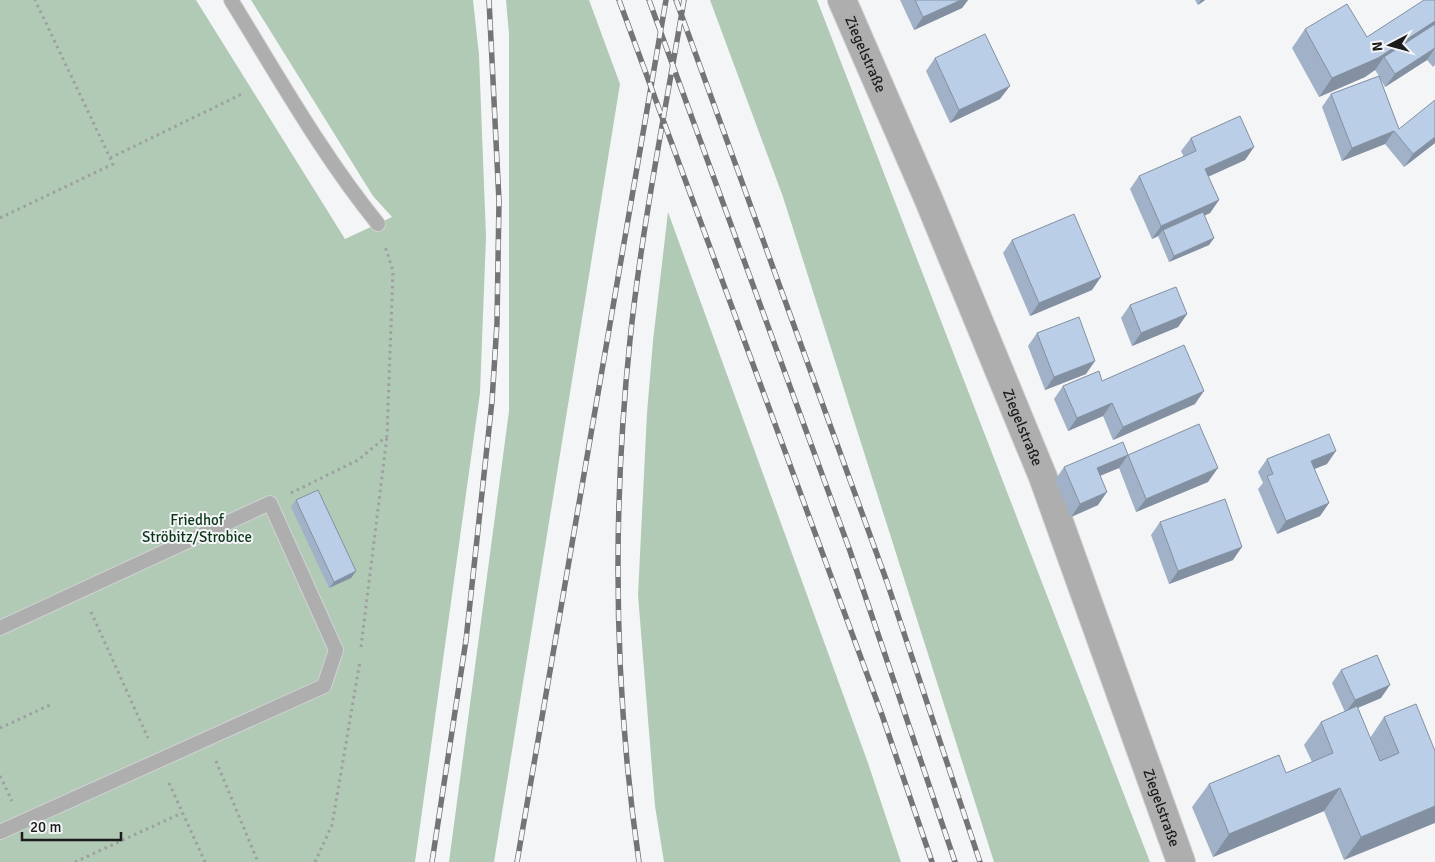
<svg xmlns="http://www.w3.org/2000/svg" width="1435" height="862" viewBox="0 0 1435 862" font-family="Signika,sans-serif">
<rect width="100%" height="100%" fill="#f4f5f7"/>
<path fill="#b1cab5" d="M 0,0 L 196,0 L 345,239 L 392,217 L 373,196 L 251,0 L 473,0 L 479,55 L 486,237 L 480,393 L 415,862 L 0,862 Z
M 506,0 L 589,0 L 620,84 L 494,862 L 449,862 L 509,411 L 509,34 Z
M 710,0 L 817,0 L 1150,862 L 994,862 L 783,197 Z
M 668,212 L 868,763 L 901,862 L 664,862 L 655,806 L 638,595 L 647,413 L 653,341 Z"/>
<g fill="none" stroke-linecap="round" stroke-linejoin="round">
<g stroke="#d1d2d4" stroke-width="16">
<path id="lane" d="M 231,0 C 278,76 322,155 378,224
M 0,628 L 270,503 L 336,650 L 324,686 L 0,832"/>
</g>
<g stroke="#d1d2d4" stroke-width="30">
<g id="street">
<path id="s1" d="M 842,0 L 928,198 L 1043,477 L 1181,862"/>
</g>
</g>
<path stroke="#9e9fa1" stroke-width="3" stroke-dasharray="2.5 4" stroke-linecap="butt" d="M 110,158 L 242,94
M 0,218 L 113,164 L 35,0
M 291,493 L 358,460 L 387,436 L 393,271 L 385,246
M 91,612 L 148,738
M 361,647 L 387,436
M 0,728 L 50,705
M 216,761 L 258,862
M 0,776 L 12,801
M 169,783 L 205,862
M 75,862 L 182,813
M 315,862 L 332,825 L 360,661"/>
<use href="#lane" stroke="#afaeae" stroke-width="14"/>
<use href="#street" stroke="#afaeae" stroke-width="28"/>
<g stroke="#747476" stroke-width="5.5">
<path id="rail" d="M 619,0 L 882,715 L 932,862
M 649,0 L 850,551 L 955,862
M 676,0 L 887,582 L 980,862
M 432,862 L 466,640 L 492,401 L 497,323 L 499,201 L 489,0
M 517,862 L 666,0
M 639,862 C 614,690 612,513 630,340 C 642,226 665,113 684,0"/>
</g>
<use href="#rail" stroke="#f4f5f7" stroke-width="4" stroke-dasharray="11" stroke-linecap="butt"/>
</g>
<path fill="#a1b1c7" d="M 900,0 L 968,0 L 962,8 L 914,30 Z
M 1195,0 L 1205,0 L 1198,5 Z
M 1435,0 L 1435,65 L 1433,67 L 1427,60 L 1385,87 L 1379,77 L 1399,129 L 1435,143 L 1404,167 L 1385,144 L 1342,161 L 1322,107 L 1331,94 L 1379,76 L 1375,70 L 1365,77 L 1319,97 L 1292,48 L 1305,29 L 1367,37 Z
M 935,58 L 1000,99 L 950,123 L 926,71 Z
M 1191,138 L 1254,147 L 1245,160 L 1208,177 L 1219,200 L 1210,213 L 1204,216 L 1214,238 L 1209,245 L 1169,262 L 1158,236 L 1152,239 L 1130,189 L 1139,176 L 1184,157 L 1181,151 Z
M 1012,240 L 1092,290 L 1030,316 L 1003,253 Z
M 1130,305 L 1187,314 L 1178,327 L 1132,346 L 1121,318 Z
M 1037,333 L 1086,374 L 1045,390 L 1028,346 Z
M 1102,381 L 1195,404 L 1113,440 L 1103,416 L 1068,431 L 1054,399 L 1063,386 Z
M 1128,455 L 1119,468 L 1100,475 L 1098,505 L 1071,517 L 1055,480 L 1064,467 Z
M 1128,455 L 1208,482 L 1136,512 L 1119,468 Z
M 1267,459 L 1327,464 L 1314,469 L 1329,503 L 1320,516 L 1277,534 L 1258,489 L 1263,483 L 1258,472 Z
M 296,500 L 356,571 L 351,578 L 329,588 L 291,507 Z
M 1160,522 L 1233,560 L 1169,584 L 1151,535 Z
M 1341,670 L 1381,698 L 1358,708 L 1370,738 L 1384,717 L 1435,751 L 1344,860 L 1324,811 L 1213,857 L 1192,807 L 1209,784 L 1286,773 L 1312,762 L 1304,745 L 1321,722 L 1345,712 L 1332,683 Z"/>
<path fill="#8390a2" d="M 961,0 L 968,0 L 962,8 L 914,30 L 923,17 Z
M 1201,0 L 1205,0 L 1198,5 Z
M 1435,21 L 1435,32 L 1384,57 L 1375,70 L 1365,77 L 1319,97 L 1332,78 Z
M 1435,48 L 1427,60 L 1385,87 L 1395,74 Z
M 1010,86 L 1000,99 L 950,123 L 959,110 Z
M 1394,131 L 1385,144 L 1342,161 L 1352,148 Z
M 1435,137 L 1435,143 L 1404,167 L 1413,154 Z
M 1254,147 L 1245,160 L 1196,182 L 1205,169 Z
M 1219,200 L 1210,213 L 1165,233 L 1163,230 L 1158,236 L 1152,239 L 1161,226 Z
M 1214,238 L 1209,245 L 1169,262 L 1174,256 Z
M 1101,277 L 1092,290 L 1030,316 L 1039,303 Z
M 1187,314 L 1178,327 L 1132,346 L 1141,333 Z
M 1095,361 L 1086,374 L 1045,390 L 1054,377 Z
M 1204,391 L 1195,404 L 1113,440 L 1123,427 Z
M 1112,403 L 1103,416 L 1068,431 L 1077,418 Z
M 1336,451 L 1327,464 L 1302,474 L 1311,461 Z
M 1128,455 L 1119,468 L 1088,481 L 1097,468 Z
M 1218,468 L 1208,482 L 1136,512 L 1146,499 Z
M 1107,492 L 1098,505 L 1071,517 L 1080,504 Z
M 1329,503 L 1320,516 L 1277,534 L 1286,521 Z
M 1242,547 L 1233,560 L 1169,584 L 1178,571 Z
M 356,571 L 351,578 L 329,588 L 334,582 Z
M 1390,685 L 1381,698 L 1345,713 L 1355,700 Z
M 1340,788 L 1324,811 L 1213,857 L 1229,834 Z
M 1435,806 L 1435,823 L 1344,860 L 1361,837 Z"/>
<path fill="#bbcee7" stroke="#8390a2" d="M 915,0 L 961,0 L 923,17 Z
M 1424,0 L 1435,0 L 1435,21 L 1378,58 L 1332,78 L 1305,29 L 1347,4 L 1367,37 Z
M 1435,24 L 1435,48 L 1395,74 L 1384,57 Z
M 985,34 L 1010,86 L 959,110 L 935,58 Z
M 1379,76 L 1399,129 L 1435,100 L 1435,137 L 1413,154 L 1394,131 L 1352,148 L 1331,94 Z
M 1240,116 L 1254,147 L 1205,169 L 1219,200 L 1161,226 L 1139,176 L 1196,151 L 1191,138 Z
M 1203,212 L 1214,238 L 1174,256 L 1163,230 Z
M 1074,214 L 1101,277 L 1039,303 L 1012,240 Z
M 1176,287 L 1187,314 L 1141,333 L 1130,305 Z
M 1079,317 L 1095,361 L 1054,377 L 1037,333 Z
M 1184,345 L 1204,391 L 1123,427 L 1112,403 L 1077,418 L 1063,386 L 1099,371 L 1102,381 Z
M 1199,424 L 1218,468 L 1146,499 L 1128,455 Z
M 1329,434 L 1336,451 L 1311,461 L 1329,503 L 1286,521 L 1267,476 L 1273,474 L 1267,459 Z
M 1123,442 L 1128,455 L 1097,468 L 1107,492 L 1080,504 L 1064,467 Z
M 318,490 L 356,571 L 334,582 L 296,500 Z
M 1225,499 L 1242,547 L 1178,571 L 1160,522 Z
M 1377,655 L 1390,685 L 1355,700 L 1341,670 Z
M 1416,704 L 1435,751 L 1435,806 L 1361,837 L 1340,788 L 1229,834 L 1209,784 L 1279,755 L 1286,773 L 1333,753 L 1321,722 L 1357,706 L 1380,761 L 1399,753 L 1384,717 Z"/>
<g text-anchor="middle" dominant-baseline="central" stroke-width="4" stroke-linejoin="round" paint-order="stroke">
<g font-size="15" fill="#1c1c1d" stroke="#f4f5f7">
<text stroke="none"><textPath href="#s1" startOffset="59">Ziegelstraße</textPath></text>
<text stroke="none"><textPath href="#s1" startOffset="464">Ziegelstraße</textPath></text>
<text stroke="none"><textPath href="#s1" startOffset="869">Ziegelstraße</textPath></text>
</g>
<g font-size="15" fill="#0c371a" stroke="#f4f5f7">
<text x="197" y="520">Friedhof<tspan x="197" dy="17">Ströbitz/Strobice</tspan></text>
</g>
</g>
<g transform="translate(1390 45) rotate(264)" stroke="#f4f5f7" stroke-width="4" paint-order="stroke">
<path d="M0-4L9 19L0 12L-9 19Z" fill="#1c1c1d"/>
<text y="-8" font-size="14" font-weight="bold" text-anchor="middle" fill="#1c1c1d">N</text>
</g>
<path d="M22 832v8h99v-8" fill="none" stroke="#1c1c1d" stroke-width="2.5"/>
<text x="30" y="832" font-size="15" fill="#1c1c1d" stroke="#f4f5f7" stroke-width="4" paint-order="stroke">20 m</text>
</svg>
